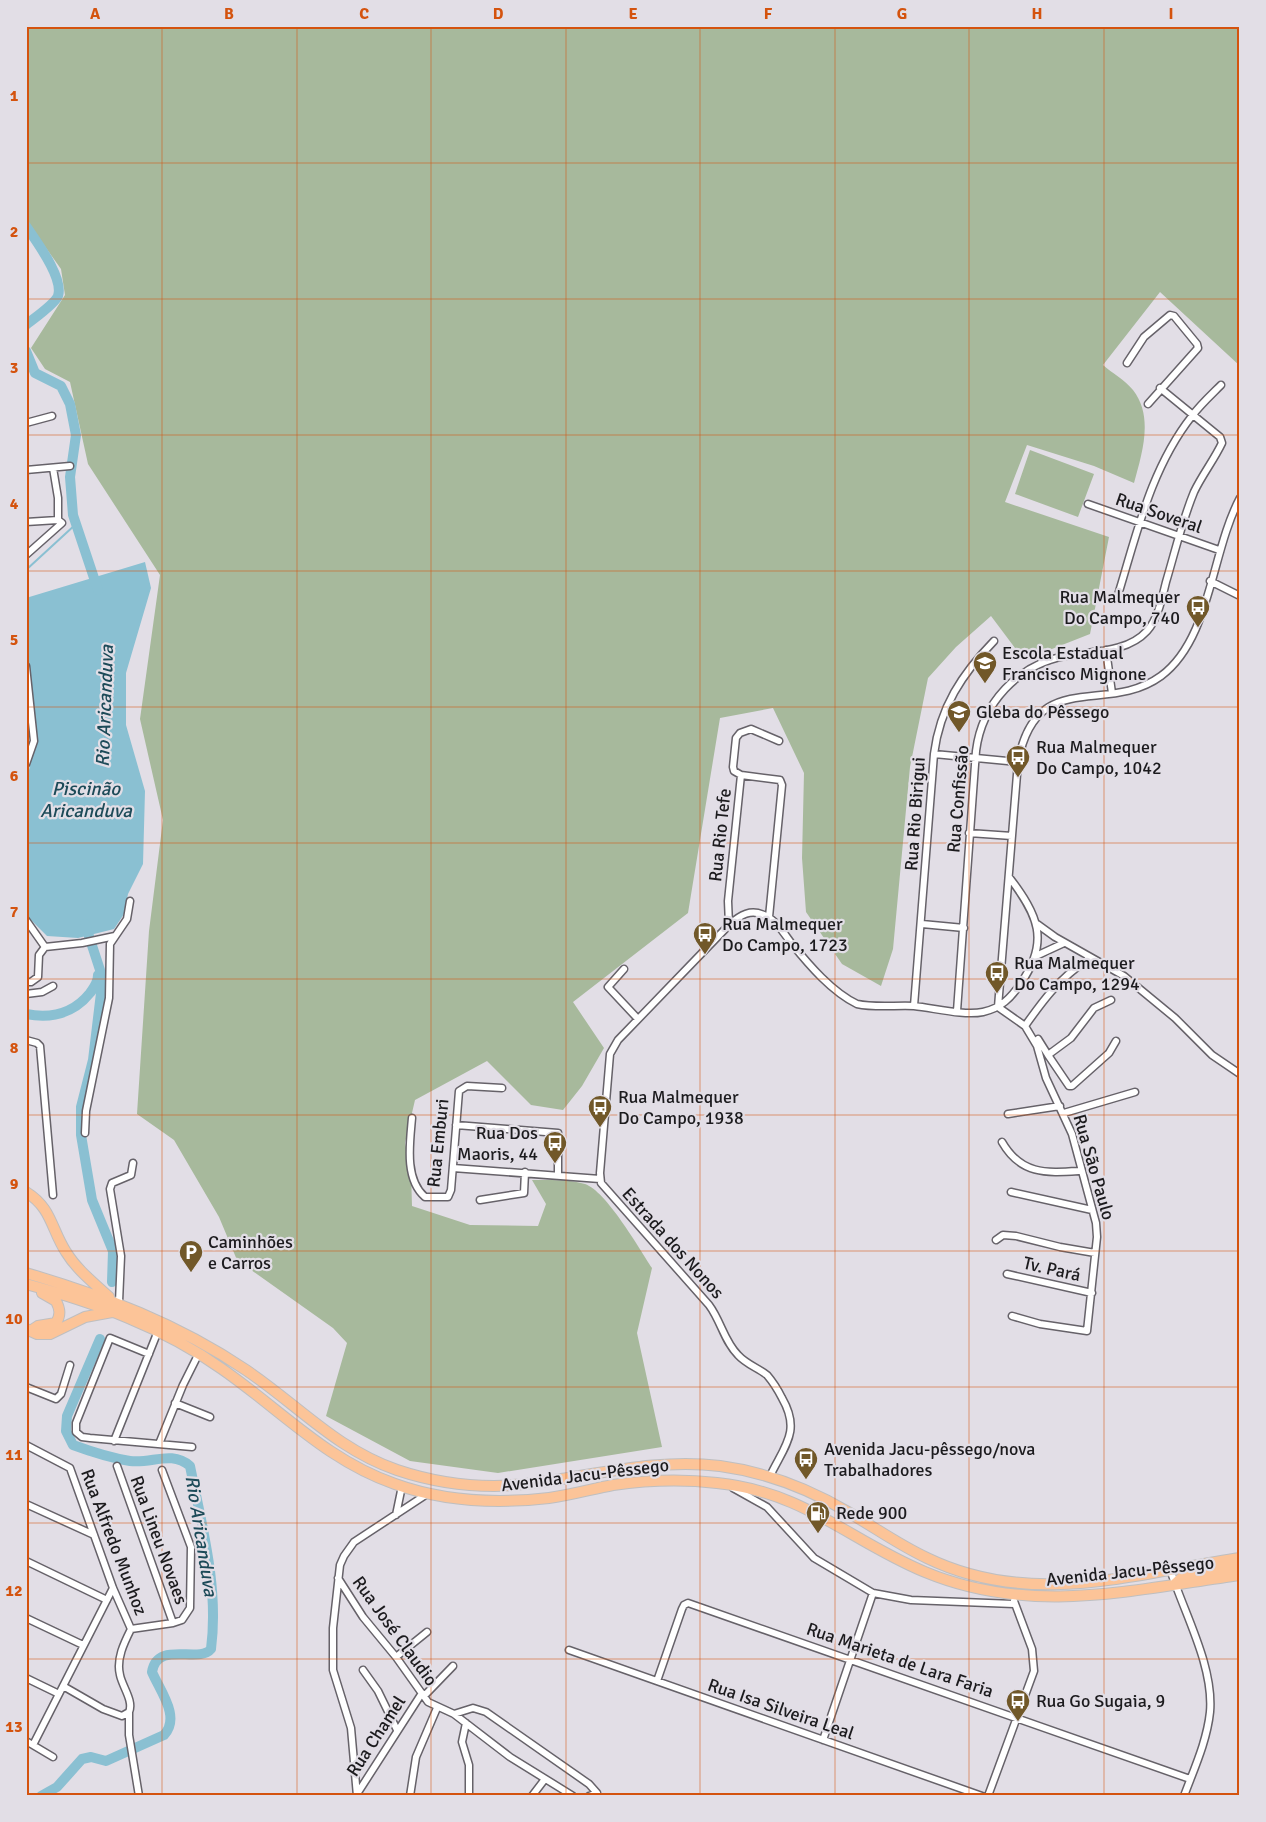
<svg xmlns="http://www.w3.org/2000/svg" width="1266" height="1822" viewBox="0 0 1266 1822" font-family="Signika,sans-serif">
<rect width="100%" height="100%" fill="#e2dee6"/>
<path fill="#a7b99c" d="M 26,26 L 1240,26 L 1240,366 L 1160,292 L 1103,365 C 1112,373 1125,380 1133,390 C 1154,417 1142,453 1134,483 L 1094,466 L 1027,445 L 1005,502 L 1109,537 L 1090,634 L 1024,660 L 991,616 L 956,647 L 928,678 L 910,767 L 893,949 L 881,986 L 842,964 L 806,912 L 802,858 L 804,773 L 773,708 L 720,718 L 688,913 L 573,1002 L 604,1048 L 582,1086 L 563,1110 L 531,1105 L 487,1061 L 415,1100 L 405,1143 L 411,1172 L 412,1206 L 470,1225 L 538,1226 L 546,1204 L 532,1180 C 548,1180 570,1179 585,1184 C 606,1191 639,1248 652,1268 L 637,1333 L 662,1447 L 498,1473 L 410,1461 L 326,1416 L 347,1343 L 333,1328 L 237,1260 L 219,1217 L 174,1140 L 137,1114 L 149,931 L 163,820 L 140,719 L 160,575 L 88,464 L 70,382 L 45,369 L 31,348 L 65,295 L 61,269 L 26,220 Z
M 1030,450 L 1094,474 L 1078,517 L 1015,494 Z"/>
<path fill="#8ac0d2" d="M 145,562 L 151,588 L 126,673 L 126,725 L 145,791 L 143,864 L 128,894 L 124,914 L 114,929 L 78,938 L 47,936 L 26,915 L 26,785 L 36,736 L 26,652 L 26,598 Z"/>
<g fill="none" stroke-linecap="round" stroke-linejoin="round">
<path stroke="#8ac0d2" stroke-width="2" d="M 26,570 L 76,524"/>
<path stroke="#8ac0d2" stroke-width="10" d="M 26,226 C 36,241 64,278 58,296 C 55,304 33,319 26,325
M 26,351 L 35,373 L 61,386 L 70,404 L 76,435 L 70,477 L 73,515 L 98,590
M 85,924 L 100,970 L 101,993 L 93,1060 L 81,1107 L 81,1135 L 92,1200 L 113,1251 L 112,1282
M 26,1014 C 52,1019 74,1013 90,993 C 94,987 98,983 98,975
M 41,1796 L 57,1787 L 82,1759 L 91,1757 L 106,1761 L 164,1735 C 181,1717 160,1691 152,1672 C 157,1640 199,1664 211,1649 C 219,1588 202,1526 190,1466 C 171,1450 152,1464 130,1461 C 111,1458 92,1452 73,1445 L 66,1431 L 67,1416 L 100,1339"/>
<g stroke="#666269" stroke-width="9">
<path id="minor" d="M 1127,363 L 1144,337 L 1170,315 L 1174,316 L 1197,344 L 1198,348 L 1148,404
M 26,423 L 52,416
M 26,470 L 70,466
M 1088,504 L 1219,550
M 26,522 L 58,520
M 26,555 L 62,523 L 58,520 L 58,498 L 53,468
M 1210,581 L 1240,596
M 1118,595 C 1137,533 1151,468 1192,416 C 1200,405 1211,395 1221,385
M 1106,650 L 1112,693
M 26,666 L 34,741 L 26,764
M 934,754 L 1018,762
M 741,775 L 734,771 L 733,767 L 736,738 L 740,733 L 751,729 L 779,741
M 969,833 L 1012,836
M 26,920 L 45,947
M 922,924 L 964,928
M 1037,924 L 1055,937 L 1124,976 L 1175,1018 L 1212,1055 L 1240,1074
M 729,925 L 728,901 L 741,775 L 780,780 L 782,785 L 769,917
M 1036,956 L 1064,943
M 624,969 L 608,987 L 638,1019
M 26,982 L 31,982 L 38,977 L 39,955 L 45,947 L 82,943 L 115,936
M 26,994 L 42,992 L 53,986
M 914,1006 L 934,754 C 940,707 962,674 994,641
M 998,1007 L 1018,762 C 1036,666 1106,716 1161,676 C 1211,639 1211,552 1240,498
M 998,1007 L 1025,1026 L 1037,1046 L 1046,1078 L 1072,1134 L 1096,1223 L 1097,1237 L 1087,1331 L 1040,1324 L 1012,1316
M 957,1011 L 976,751 C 982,703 1018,665 1065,656 C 1092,651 1127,653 1147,631 C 1158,619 1162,598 1166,582 C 1175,552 1182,521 1194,492 C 1202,475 1214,460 1222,443 L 1220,437 L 1160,388
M 1025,1026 C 1044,999 1059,979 1087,960
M 1038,1039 L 1048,1055 L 1071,1038 L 1094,1008 L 1111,1000
M 26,1040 L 37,1043 L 40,1046 L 53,1195
M 1048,1055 L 1069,1086 L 1072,1086 L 1109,1053 L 1116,1041
M 1064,1113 L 1135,1092
M 1008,1114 L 1060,1106
M 412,1118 C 410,1142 404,1179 425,1197 L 448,1197 L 451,1190 L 459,1091 L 467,1086 L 502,1088
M 456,1125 L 558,1133 L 558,1174
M 85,1133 L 86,1111 L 109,998 L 110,944 L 127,919 L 130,901
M 1002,1142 C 1021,1175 1046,1173 1080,1171
M 453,1168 L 600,1179
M 1011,1192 L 1092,1210
M 480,1200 L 524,1193 L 525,1172
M 996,1240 L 1003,1235 L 1016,1236 L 1060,1247 L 1095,1253
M 1007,1274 L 1092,1293
M 119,1302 L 121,1256 L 110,1189 L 112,1183 L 131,1175 L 133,1163
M 149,1354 L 110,1338 L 76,1423 L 76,1432 L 82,1437 L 90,1438 L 192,1447
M 26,1387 L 56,1399 L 61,1394 L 70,1365
M 175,1403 L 210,1417
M 114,1441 L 158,1331
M 159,1444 L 183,1385 L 199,1353
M 26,1445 L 70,1468 L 113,1588 L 131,1629
M 117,1466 L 173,1623
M 770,1476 C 785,1445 801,1431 782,1398 C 778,1390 773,1382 767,1375 C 758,1368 746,1364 738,1355 C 724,1341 721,1321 709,1305 L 601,1183 L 600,1173 L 610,1054 L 618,1040 L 729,925 C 740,915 751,908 766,916 C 777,921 785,935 792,944 C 809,965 832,992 857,1004 C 875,1008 896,1005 914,1006 C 934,1008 964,1016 983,1012 C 1001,1008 1011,998 1021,983 C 1050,941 1038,915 1009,877
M 733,1488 L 767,1507 L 814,1558 L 873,1593 L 911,1600 L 1014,1604
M 26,1504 L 94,1535
M 396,1515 L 402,1486
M 26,1561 L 107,1600
M 1170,1569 C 1184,1613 1214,1666 1210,1712 C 1207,1741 1194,1769 1184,1796
M 338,1578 L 363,1617 L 396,1657 L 428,1702 L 454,1714 L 510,1757 L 573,1796
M 26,1618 L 83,1645
M 131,1629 L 173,1623 L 182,1620 L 190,1608 L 191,1547 L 162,1470
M 569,1650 L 982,1796
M 396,1657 L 427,1632
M 363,1670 L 378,1691 L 397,1730
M 26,1678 L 59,1694
M 657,1681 L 682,1609 L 684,1605 L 688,1603 L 1190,1779
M 63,1686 L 103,1709 L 122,1716 L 129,1712 C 134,1701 122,1686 120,1675 C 116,1659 124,1643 131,1629
M 424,1696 L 453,1666
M 129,1712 L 129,1735 L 139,1796
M 454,1714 L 473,1708 L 486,1712 L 589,1784 L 597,1793 L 589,1796
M 466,1723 L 462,1742 L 469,1765 L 469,1796
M 823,1740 L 873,1593
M 26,1741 L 53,1757
M 33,1745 L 113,1588
M 357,1794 L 422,1693
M 357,1796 L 351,1728 L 333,1670 L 333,1628 L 340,1565 L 344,1556 L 354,1542 L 427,1494
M 410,1796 L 416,1757 L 437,1708
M 532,1796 L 545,1779
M 988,1796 L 1034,1671 L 1032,1649 L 1014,1601"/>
</g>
<g stroke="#bfbfc0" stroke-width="12">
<path id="trunk" d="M 26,1192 C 52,1208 51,1229 66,1252 C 77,1270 94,1283 109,1297
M 26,1273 C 104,1296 178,1324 246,1370 C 298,1405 336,1449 397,1470 C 427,1480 462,1486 494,1486 C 570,1484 643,1456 720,1466 C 765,1472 809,1489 848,1512 C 874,1527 899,1545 927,1558 C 1030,1608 1133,1574 1240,1558
M 26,1284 C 96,1303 163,1327 222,1369 C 281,1410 326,1460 395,1484 C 445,1502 497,1504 549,1498 C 571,1495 592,1489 613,1485 C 648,1480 683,1479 717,1483 C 805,1492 850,1541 925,1572 C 1031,1616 1131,1590 1240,1575
M 26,1329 L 37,1334 L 50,1334 L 85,1317 L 112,1312
M 32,1330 L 38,1326 L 56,1323 C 61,1315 60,1309 56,1301 L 42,1293
M 1175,1584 L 1186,1574 L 1240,1565"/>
</g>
<use href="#minor" stroke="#fff" stroke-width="6"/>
<use href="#trunk" stroke="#fcc498" stroke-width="10"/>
</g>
<path fill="none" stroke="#d4530e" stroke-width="1" stroke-opacity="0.55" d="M 162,26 L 162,1796M 297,26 L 297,1796M 431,26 L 431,1796M 566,26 L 566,1796M 700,26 L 700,1796M 835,26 L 835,1796M 969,26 L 969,1796M 1104,26 L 1104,1796M 26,163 L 1240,163M 26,299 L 1240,299M 26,435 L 1240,435M 26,571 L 1240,571M 26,707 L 1240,707M 26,843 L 1240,843M 26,979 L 1240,979M 26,1115 L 1240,1115M 26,1251 L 1240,1251M 26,1387 L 1240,1387M 26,1523 L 1240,1523M 26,1659 L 1240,1659"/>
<defs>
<g id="bus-pin" transform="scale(1.25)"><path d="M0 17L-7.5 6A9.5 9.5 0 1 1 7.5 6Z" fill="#715829" stroke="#e2dee6"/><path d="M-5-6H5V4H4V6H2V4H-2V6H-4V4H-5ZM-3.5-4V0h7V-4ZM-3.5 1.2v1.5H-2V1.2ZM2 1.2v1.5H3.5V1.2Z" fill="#fff"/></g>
<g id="school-pin" transform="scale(1.25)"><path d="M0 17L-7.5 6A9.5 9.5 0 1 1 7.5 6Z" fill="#715829" stroke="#e2dee6"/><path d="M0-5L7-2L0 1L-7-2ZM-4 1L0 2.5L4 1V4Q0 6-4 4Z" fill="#fff"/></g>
<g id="parking-pin" transform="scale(1.25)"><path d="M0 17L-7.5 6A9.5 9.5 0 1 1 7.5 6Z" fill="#715829" stroke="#e2dee6"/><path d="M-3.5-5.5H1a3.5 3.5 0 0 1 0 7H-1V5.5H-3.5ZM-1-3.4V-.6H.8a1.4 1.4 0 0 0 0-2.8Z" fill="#fff"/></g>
<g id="fuel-pin" transform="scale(1.25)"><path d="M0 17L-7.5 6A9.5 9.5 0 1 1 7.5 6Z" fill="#715829" stroke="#e2dee6"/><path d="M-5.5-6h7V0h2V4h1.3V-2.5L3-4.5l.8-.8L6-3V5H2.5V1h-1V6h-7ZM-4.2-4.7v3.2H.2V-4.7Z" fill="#fff"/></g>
</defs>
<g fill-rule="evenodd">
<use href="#bus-pin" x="1198" y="607"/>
<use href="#school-pin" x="985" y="663"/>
<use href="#school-pin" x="959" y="712"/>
<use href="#bus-pin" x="1018" y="757"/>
<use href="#bus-pin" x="705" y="934"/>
<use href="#bus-pin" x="997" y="973"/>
<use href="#bus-pin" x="600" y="1107"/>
<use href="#bus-pin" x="555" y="1143"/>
<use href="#parking-pin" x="191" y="1252"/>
<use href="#bus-pin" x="806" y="1459"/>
<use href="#fuel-pin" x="818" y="1513"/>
<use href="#bus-pin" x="1018" y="1701"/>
</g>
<g text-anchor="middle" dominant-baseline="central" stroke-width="4.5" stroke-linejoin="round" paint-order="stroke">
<g font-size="18" fill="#1c1b1e" stroke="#e2dee6">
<text transform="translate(1159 513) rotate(19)">Rua Soveral</text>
<text transform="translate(958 799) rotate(-85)">Rua Confissão</text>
<text transform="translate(915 814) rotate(-86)">Rua Rio Birigui</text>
<text transform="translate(720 835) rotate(-84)">Rua Rio Tefe</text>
<text transform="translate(438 1143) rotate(-84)">Rua Emburi</text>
<text transform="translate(1094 1167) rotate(74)">Rua São Paulo</text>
<text transform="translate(673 1243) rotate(48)">Estrada dos Nonos</text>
<text transform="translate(1052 1269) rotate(13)">Tv. Pará</text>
<text transform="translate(585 1475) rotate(-7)">Avenida Jacu-Pêssego</text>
<text transform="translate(159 1540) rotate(70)">Rua Lineu Novaes</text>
<text transform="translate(114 1542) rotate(69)">Rua Alfredo Munhoz</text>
<text transform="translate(1130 1571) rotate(-6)">Avenida Jacu-Pêssego</text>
<text transform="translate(395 1631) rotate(54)">Rua José Claudio</text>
<text transform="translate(900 1660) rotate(19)">Rua Marieta de Lara Faria</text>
<text transform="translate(781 1709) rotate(19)">Rua Isa Silveira Leal</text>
<text transform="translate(376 1736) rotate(-57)">Rua Chamel</text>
</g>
<g font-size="18" fill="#1c1b1e" stroke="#e2dee6" text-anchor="start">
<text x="1180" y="597" text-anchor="end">Rua Malmequer<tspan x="1180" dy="21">Do Campo, 740</tspan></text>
<text x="1002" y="653">Escola Estadual<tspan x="1002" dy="21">Francisco Mignone</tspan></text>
<text x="976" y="712">Gleba do Pêssego</text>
<text x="1036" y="747">Rua Malmequer<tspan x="1036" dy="21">Do Campo, 1042</tspan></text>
<text x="722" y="924">Rua Malmequer<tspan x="722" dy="21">Do Campo, 1723</tspan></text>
<text x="1014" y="963">Rua Malmequer<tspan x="1014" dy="21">Do Campo, 1294</tspan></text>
<text x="618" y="1097">Rua Malmequer<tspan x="618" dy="21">Do Campo, 1938</tspan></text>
<text x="538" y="1133" text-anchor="end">Rua Dos<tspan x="538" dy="21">Maoris, 44</tspan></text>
<text x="208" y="1242">Caminhões<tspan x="208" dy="21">e Carros</tspan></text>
<text x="824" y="1449">Avenida Jacu-pêssego/nova<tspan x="824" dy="21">Trabalhadores</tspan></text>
<text x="836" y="1513">Rede 900</text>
<text x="1036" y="1701">Rua Go Sugaia, 9</text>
</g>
<g font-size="19" font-style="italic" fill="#1c4a58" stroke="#e2dee6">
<text transform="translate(105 706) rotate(-88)">Rio Aricanduva</text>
<text x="86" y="789">Piscinão<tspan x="86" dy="22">Aricanduva</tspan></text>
<text transform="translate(201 1536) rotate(81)">Rio Aricanduva</text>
</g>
</g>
<rect width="1266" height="1822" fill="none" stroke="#e2dee6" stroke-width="55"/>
<rect x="28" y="28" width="1210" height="1766" fill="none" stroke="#d4530e" stroke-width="2"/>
<g font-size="16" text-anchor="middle" font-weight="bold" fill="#d4530e">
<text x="95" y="19">A</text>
<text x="229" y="19">B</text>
<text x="364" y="19">C</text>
<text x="498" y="19">D</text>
<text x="633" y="19">E</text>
<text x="768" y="19">F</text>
<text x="902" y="19">G</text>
<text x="1037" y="19">H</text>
<text x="1171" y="19">I</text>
<text x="14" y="101">1</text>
<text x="14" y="237">2</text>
<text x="14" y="373">3</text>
<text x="14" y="509">4</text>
<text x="14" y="645">5</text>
<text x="14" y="781">6</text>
<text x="14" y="917">7</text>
<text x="14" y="1053">8</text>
<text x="14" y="1189">9</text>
<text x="14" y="1324">10</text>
<text x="14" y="1460">11</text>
<text x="14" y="1596">12</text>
<text x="14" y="1732">13</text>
</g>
</svg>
